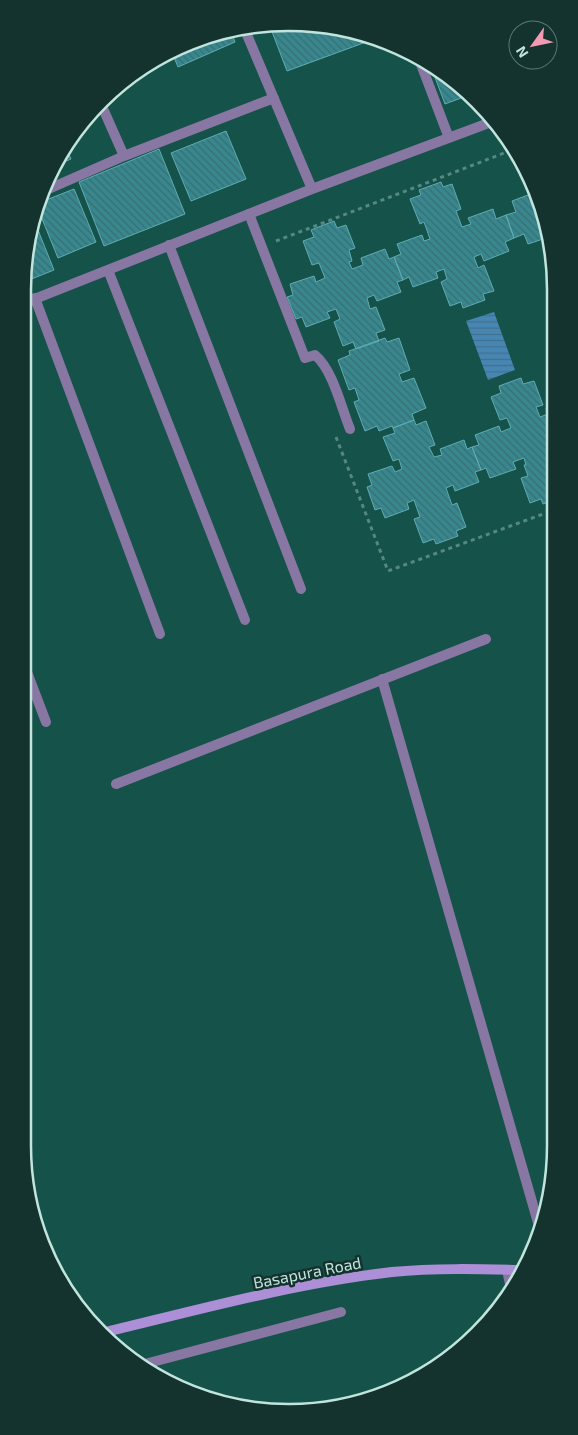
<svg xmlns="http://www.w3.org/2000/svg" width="578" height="1435" viewBox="0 0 578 1435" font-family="'Exo 2',sans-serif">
<defs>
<pattern id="water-rules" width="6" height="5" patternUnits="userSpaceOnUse" patternTransform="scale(1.25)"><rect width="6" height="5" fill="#4786b3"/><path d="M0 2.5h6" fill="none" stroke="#426f8c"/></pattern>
<pattern id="building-back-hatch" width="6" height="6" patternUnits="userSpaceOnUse" patternTransform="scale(1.25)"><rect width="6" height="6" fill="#38878e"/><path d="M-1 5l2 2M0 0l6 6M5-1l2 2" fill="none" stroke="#396d70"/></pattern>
</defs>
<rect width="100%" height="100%" fill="#15524a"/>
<path fill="url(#water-rules)" d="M 494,312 L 515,370 L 488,380 L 466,321 Z"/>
<path fill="url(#building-back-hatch)" stroke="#5facb3" d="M 284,25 L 374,37 L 377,38 L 287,71 L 271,29 Z
M 232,34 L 235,42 L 178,67 L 171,50 Z
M 430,64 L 437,67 L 469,95 L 445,104 Z
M 226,131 L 246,179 L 191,201 L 171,153 Z
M 159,149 L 185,214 L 104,246 L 79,182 Z
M 67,150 L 71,159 L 59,164 Z
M 441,182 L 443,187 L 452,184 L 461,209 L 456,211 L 462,227 L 471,224 L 468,218 L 493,209 L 496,219 L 506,215 L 514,238 L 505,242 L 509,251 L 484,261 L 481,254 L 474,257 L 478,268 L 484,265 L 494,291 L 483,294 L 485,300 L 463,308 L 461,302 L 450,306 L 441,282 L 447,279 L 444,269 L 436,272 L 438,278 L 413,287 L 409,277 L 403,280 L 394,257 L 401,254 L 397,244 L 422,235 L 424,241 L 430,239 L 424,222 L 420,224 L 410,199 L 421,195 L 419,190 Z
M 74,189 L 96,242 L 58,258 L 36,204 Z
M 536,192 L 549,237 L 528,244 L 524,234 L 514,238 L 506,215 L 516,212 L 512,201 Z
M 34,220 L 54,270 L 24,282 Z
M 334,221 L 337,228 L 346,225 L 355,248 L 349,250 L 352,261 L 349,262 L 352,269 L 363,265 L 361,258 L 385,249 L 389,259 L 394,257 L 403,280 L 397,282 L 401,292 L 377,301 L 374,295 L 367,298 L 370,309 L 376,307 L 385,330 L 376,333 L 379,341 L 356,349 L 353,342 L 343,346 L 334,322 L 340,319 L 336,309 L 327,312 L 330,318 L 306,327 L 302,317 L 296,319 L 287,297 L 293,295 L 290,284 L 314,276 L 316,282 L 325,278 L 319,263 L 312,265 L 303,241 L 314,237 L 311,230 Z
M 385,338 L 387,342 L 399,338 L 410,370 L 399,374 L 402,382 L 414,378 L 426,408 L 412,414 L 414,420 L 393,428 L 392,426 L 379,431 L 377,426 L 365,431 L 354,402 L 359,400 L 355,388 L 349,390 L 338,360 L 350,355 L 349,351 Z
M 521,378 L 523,384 L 534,381 L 543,405 L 536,407 L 540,417 L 548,414 L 546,408 L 554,406 L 554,447 L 549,448 L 551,455 L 554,455 L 554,500 L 543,504 L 541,499 L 530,503 L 521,478 L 528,476 L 524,465 L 526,465 L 524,458 L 513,462 L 516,469 L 490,478 L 486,468 L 481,470 L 472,447 L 479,445 L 475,435 L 499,426 L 501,432 L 511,428 L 507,418 L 500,420 L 491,397 L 501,393 L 499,386 Z
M 414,420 L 416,425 L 426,421 L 435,445 L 429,447 L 434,457 L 442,455 L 440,449 L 464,440 L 467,449 L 472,447 L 481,470 L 475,472 L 479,482 L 455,491 L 453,485 L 446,488 L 452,505 L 457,503 L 466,527 L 456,531 L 458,536 L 436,544 L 434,539 L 423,543 L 414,519 L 420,517 L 414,500 L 407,503 L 409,509 L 385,518 L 381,508 L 375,510 L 367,487 L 372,485 L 368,474 L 392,466 L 395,472 L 402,469 L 399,459 L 393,461 L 383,437 L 395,433 L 393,428 Z"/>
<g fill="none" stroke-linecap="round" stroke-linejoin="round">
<path stroke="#558881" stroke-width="3" stroke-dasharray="4 4" stroke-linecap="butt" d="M 276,241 L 512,150
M 336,437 L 388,571 L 554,510"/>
<path stroke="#8876a3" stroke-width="10" d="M 249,214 L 305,358 L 315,355 C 333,370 341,407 350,429
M 141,1365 L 341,1312"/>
<path stroke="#8876a3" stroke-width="10" d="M 245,30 L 312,189
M 419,59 L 449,138
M 101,104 L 124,156
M 44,191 L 124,156 L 274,98
M 169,245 L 301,589
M 108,270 L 245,620
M 35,298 L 160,634
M 22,304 L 312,189 L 494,121
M 22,659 L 46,722
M 382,679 L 541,1233
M 116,784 L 486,639
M 507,1270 L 511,1289"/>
<path stroke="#ac8fd6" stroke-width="10" d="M 102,1333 C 197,1310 295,1283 392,1272 C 435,1268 478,1269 521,1270"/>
</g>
<g text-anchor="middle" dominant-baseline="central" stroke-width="5" stroke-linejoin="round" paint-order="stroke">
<g font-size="16" fill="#c1e5de" stroke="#14332f">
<text transform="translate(307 1272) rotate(-11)">Basapura Road</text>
</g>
</g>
<path d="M0 0H578V1435H0ZM289 31H289A258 258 0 0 1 547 289V1146A258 258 0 0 1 289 1404H289A258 258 0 0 1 31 1146V289A258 258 0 0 1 289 31Z" fill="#14332f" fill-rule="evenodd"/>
<path fill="none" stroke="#c1e5de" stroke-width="2.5" d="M289 31H289A258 258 0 0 1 547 289V1146A258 258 0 0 1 289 1404H289A258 258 0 0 1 31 1146V289A258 258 0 0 1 289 31Z"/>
<g transform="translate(533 45) rotate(237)"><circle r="24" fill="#14332f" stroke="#597a75"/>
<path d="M0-4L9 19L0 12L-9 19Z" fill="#f19ab1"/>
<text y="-8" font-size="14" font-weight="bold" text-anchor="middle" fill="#c1e5de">N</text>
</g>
</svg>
